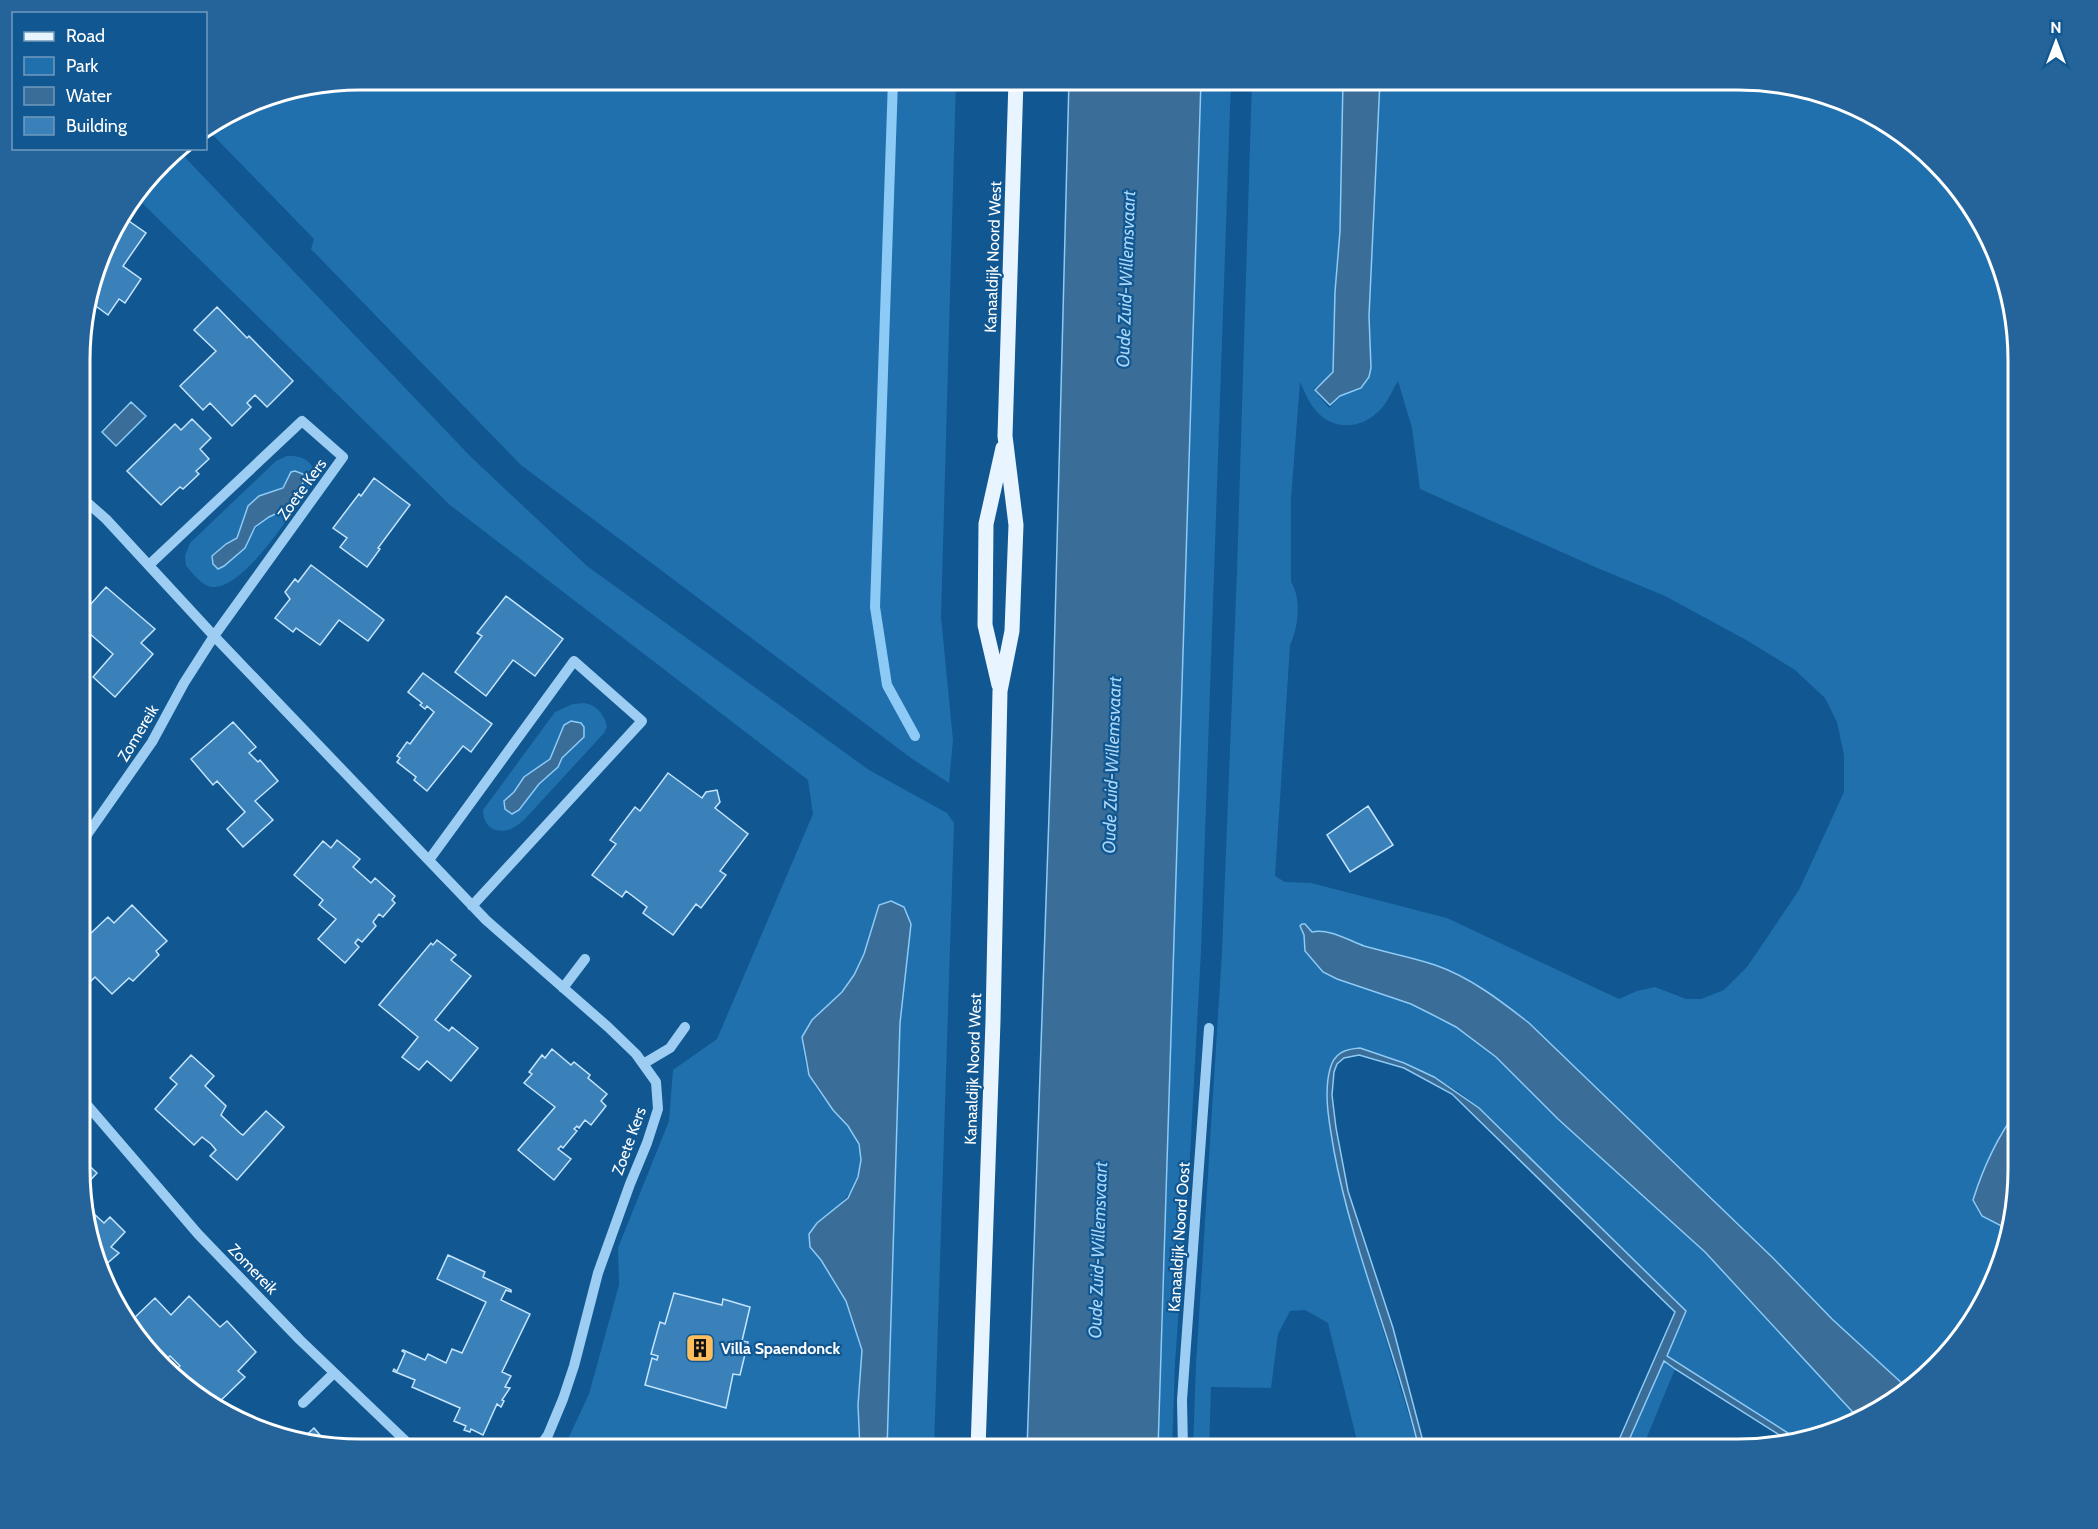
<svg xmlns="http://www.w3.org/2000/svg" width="2098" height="1529" viewBox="0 0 2098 1529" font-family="Cabin,sans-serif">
<rect width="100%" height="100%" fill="#115791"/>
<path fill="#2070ae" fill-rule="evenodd" d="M 360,80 L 956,80 L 941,617 L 953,740 L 949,783 L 911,758 L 521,465 L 311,249 L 314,239 L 207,129 L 253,101 Z
M 1201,80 L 1231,80 L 1201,951 L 1190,1156 L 1175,1363 L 1172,1449 L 1158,1449 Z
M 1252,80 L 1343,80 L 1340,231 L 1335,292 L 1333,372 C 1328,380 1320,383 1313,389 L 1329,408 L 1371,368 L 1369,316 L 1380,80 L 1756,80 L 1829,94 L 1909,138 L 1989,236 L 2018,342 L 2018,1109 C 1998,1136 1983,1168 1973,1200 L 1982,1216 L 2009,1230 L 2004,1260 L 1960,1340 L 1905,1386 L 1832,1319 L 1773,1258 L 1529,1023 L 1476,985 L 1438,966 L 1362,945 L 1327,931 L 1312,932 L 1301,929 L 1304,935 L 1305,951 L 1323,972 L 1337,979 L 1411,1004 L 1433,1015 L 1456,1027 L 1496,1057 L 1558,1119 L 1705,1252 L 1861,1421 L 1789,1438 L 1788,1433 L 1667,1356 L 1686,1311 L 1479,1108 L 1459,1092 L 1434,1077 L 1404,1063 L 1360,1048 L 1345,1050 L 1330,1069 L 1328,1110 L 1332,1138 L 1353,1231 L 1419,1449 L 1359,1449 L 1328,1323 L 1305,1310 L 1290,1311 L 1278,1334 L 1271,1388 L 1211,1387 L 1209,1449 L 1193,1449 L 1196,1364 L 1222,952 L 1237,571 ZM 1398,381 L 1412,428 L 1420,489 L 1595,567 L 1665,596 L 1748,641 L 1795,670 L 1825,698 L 1837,722 L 1844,755 L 1844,792 L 1799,890 L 1747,967 L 1724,990 L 1701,999 L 1686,999 L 1655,987 L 1637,991 L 1619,999 L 1447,918 L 1311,883 L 1285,882 L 1275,876 L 1290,645 C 1298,628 1302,599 1291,582 L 1291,499 L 1300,382 C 1304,390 1307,399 1313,407 C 1330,431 1361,431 1381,409 C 1388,401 1392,391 1398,381 Z
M 175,149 L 177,149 L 471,457 L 587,566 L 869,770 L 947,813 L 954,823 L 934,1449 L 887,1449 L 900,1023 L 911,925 L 879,905 C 871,928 867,954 854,976 C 840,998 819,1018 802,1038 C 803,1050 804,1063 809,1074 C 823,1111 875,1133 857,1178 C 851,1195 844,1199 833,1212 C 825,1223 818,1235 810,1247 L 821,1260 L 846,1301 L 862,1350 L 858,1405 L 860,1449 L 557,1449 L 568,1439 L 589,1394 L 619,1285 L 618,1248 L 669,1121 L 673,1070 L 717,1039 L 813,814 L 808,780 L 450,505 L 137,198 Z
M 287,456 C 308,455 319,466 311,486 C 292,511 247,585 215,587 C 203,588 193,573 186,566 L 185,556 L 190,543 L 276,461 ZM 283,488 L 288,508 C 265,518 255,524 244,548 L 212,556 L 226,544 L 237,538 C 250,505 246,499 283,488 Z
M 584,703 C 597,705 604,714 607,727 L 604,733 L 524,820 C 520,823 515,827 511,829 C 495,835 483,826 483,810 L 555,712 L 573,704 ZM 564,725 L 584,737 L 562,758 L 558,767 L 539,784 L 519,810 L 504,801 L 514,792 L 524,777 L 550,759 Z
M 1664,1360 L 1675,1369 L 1642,1449 L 1625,1449 Z"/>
<path fill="#3a6d97" stroke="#8ecaf6" stroke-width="1.5" d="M 1069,80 L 1201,80 L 1158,1449 L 1027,1449 L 1053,700 Z
M 1343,80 L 1380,80 L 1369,316 L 1371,368 L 1369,377 L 1361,388 L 1340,396 L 1330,405 L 1315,390 L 1333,372 L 1335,292 L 1340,231 Z
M 131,402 L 146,416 L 116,446 L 102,432 Z
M 295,471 L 303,474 L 303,483 L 288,508 L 269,517 L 255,527 L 245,548 L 224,566 L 218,569 L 213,564 L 212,556 L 226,544 L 237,538 L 248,506 L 259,496 L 283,488 L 291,472 Z
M 571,721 L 581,723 L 584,727 L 584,737 L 562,758 L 558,767 L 539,784 L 519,810 L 512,814 L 505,809 L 504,801 L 514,792 L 524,777 L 550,759 L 564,725 Z
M 891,901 L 904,907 L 911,924 L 900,1023 L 887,1449 L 860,1449 L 858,1405 L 862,1350 L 846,1301 L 821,1260 L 810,1247 L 809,1234 L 817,1223 L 848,1198 L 858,1177 L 861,1160 L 859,1144 L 848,1126 L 833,1110 L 809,1075 L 802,1037 L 812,1020 L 842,992 L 854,975 L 864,954 L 879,905 Z
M 1302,924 L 1305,924 L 1312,932 C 1329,928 1348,940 1364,946 C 1388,953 1412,957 1435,965 C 1470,977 1501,1001 1529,1023 L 1773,1258 L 1832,1319 L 1905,1386 L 1861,1421 L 1705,1252 L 1558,1119 L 1496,1057 L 1456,1027 L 1433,1015 L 1411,1004 L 1337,979 L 1323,972 L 1305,951 L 1304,935 L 1300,926 Z
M 1360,1048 L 1404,1063 L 1434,1077 L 1479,1108 L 1686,1311 L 1667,1356 L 1788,1433 L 1789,1438 L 1783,1439 L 1781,1436 L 1675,1369 L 1664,1361 L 1625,1449 L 1615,1449 L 1675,1312 L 1452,1094 L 1404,1068 L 1359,1055 L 1344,1058 L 1337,1064 L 1334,1072 L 1332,1095 L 1336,1128 L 1348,1191 L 1393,1328 L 1425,1449 L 1419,1449 C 1396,1349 1353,1253 1334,1151 C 1330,1126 1323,1095 1330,1069 C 1334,1053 1345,1049 1360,1048 Z
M 2018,1109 L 2018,1187 L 2009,1230 L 1982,1216 L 1973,1200 C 1983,1168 1998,1136 2018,1109 Z"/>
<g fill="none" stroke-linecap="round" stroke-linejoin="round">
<path stroke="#8ecaf6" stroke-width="10" d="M 893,80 L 875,607 L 887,685 L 915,736"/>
</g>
<path fill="#3a81b9" stroke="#c4e4fd" stroke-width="1.5" d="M 123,217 L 146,233 L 123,266 L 141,279 L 125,303 L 119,299 L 108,315 L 89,301 L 109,236 Z
M 217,307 L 247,338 L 249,336 L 293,381 L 267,407 L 255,395 L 247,403 L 251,407 L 232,426 L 210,403 L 203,410 L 180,386 L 216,351 L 194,330 Z
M 192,419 L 211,438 L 200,449 L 209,459 L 196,471 L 199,474 L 183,489 L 180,487 L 161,505 L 127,471 L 175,424 L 181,430 Z
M 374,478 L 410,505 L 378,548 L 380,549 L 367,567 L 340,547 L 347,538 L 333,528 L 359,494 L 361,496 Z
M 311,565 L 384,620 L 368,641 L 339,620 L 320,645 L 296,628 L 293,632 L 275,618 L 290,599 L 285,592 L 295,579 L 298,582 Z
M 106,587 L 155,629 L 141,643 L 153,654 L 115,697 L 93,677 L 113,654 L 82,627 L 82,614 Z
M 506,596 L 563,639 L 535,676 L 513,660 L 486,696 L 455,672 L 482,636 L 477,633 Z
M 423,673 L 492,724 L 471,752 L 463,746 L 427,791 L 414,780 L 416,777 L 397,762 L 400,758 L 397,756 L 407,742 L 410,744 L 434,712 L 427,706 L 425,709 L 420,705 L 422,703 L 408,692 Z
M 233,722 L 256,747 L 249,753 L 258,762 L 260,760 L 278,781 L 255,801 L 273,820 L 243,847 L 227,829 L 245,812 L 217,781 L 213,785 L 191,759 Z
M 668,773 L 702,798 L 706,792 L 717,790 L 720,802 L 715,808 L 748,834 L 720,871 L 726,875 L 701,908 L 696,904 L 673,935 L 643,913 L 647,907 L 626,891 L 622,897 L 592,875 L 616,844 L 610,840 L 635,807 L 640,811 Z
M 1368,806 L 1393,845 L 1350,872 L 1327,835 Z
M 337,840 L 360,859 L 353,867 L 371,883 L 375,878 L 395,896 L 392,900 L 395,903 L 383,917 L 379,914 L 373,922 L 376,926 L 362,942 L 358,939 L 355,943 L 359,947 L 345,963 L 318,939 L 336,919 L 319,905 L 323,900 L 294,875 L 323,841 L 331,848 Z
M 132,905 L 167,941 L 156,951 L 159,955 L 133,981 L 129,978 L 112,994 L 95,977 L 86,986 L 82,982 L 82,936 L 88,930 L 91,933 L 108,917 L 114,923 Z
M 437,940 L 456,955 L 451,960 L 471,976 L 435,1020 L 449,1031 L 452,1027 L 478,1048 L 451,1081 L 427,1061 L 419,1070 L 402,1057 L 418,1037 L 379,1005 L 431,943 L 433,945 Z
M 552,1049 L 571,1065 L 574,1062 L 590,1075 L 588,1078 L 607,1094 L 601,1101 L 606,1106 L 591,1125 L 585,1120 L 579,1128 L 577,1126 L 574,1129 L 577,1131 L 563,1148 L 561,1146 L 558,1149 L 571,1159 L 554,1180 L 518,1150 L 555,1107 L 524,1083 L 532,1074 L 529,1072 L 542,1055 L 545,1058 Z
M 191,1055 L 214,1076 L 205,1086 L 226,1106 L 221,1115 L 241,1134 L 243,1135 L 266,1111 L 284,1127 L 237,1180 L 210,1156 L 216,1150 L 211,1144 L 202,1137 L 194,1145 L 155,1109 L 177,1084 L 170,1078 Z
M 82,1159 L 97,1173 L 82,1189 Z
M 82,1203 L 104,1223 L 110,1217 L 125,1232 L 111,1247 L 119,1253 L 103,1267 L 108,1272 L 105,1275 Z
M 448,1255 L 485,1272 L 483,1277 L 511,1290 L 511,1292 L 506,1290 L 501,1300 L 530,1314 L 502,1372 L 511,1376 L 505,1387 L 510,1388 L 502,1400 L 504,1401 L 501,1407 L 497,1404 L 483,1435 L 471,1429 L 470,1432 L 464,1430 L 466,1426 L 454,1421 L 460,1408 L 412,1387 L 415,1380 L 393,1371 L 394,1369 L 397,1371 L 405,1353 L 402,1351 L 403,1350 L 425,1360 L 428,1354 L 446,1363 L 452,1349 L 462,1353 L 486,1302 L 437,1279 Z
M 674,1293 L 722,1305 L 723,1299 L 750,1307 L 742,1341 L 748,1342 L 740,1375 L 733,1374 L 726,1408 L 645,1385 L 652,1358 L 657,1360 L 658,1356 L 651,1354 L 660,1322 L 665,1324 Z
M 189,1296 L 220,1327 L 227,1321 L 256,1352 L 238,1371 L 245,1377 L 215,1406 L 207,1401 L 176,1369 L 180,1366 L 170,1356 L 163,1362 L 129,1323 L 155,1298 L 171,1315 Z
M 314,1428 L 330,1447 L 300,1441 Z"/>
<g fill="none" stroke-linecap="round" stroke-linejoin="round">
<path stroke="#9dcdf2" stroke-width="10" d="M 82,498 L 106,519 L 214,636 L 486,920 L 608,1027 L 636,1054 L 656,1082 L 658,1109 L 647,1143 L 630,1184 L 598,1273 L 574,1366 L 563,1399 L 548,1435 L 538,1449
M 82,842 L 152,742 L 184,683 L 214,636 L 343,457 L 302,421 L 149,565
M 429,860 L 574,661 L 642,721 L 472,906
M 563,988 L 585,959
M 643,1064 L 670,1048 L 685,1027
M 82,1099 L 198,1234 L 300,1340 L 414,1449
M 303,1403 L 334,1373
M 1183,1449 L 1182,1400 L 1209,1028"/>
<path stroke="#e8f4ff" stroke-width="15" d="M 999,685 L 985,625 L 986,524 L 1003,448
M 978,1449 L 993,1021 L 1000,691 L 1012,631 L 1016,525 L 1005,436 L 1016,80"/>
</g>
<defs>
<g id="building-square" transform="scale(1.5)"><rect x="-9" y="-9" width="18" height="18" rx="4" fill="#ffbe5e" stroke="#115791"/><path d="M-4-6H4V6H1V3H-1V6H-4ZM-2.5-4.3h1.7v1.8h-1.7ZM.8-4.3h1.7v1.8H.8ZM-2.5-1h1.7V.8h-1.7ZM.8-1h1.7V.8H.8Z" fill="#111"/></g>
</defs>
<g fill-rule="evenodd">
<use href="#building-square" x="700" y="1348"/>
</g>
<g text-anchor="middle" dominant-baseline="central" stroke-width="4.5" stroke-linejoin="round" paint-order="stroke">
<g font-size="16" fill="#fff" stroke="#115791">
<text transform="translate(993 257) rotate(-88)">Kanaaldijk Noord West</text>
<text transform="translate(302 489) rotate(-54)">Zoete Kers</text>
<text transform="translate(138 733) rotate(-59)">Zomereik</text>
<text transform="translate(973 1069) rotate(-88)">Kanaaldijk Noord West</text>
<text transform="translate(629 1141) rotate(-70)">Zoete Kers</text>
<text transform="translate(1179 1237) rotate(-86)">Kanaaldijk Noord Oost</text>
<text transform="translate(253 1269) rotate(46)">Zomereik</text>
</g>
<g font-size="16" font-weight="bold" fill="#fff" stroke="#115791" text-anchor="start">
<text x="721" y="1348">Villa Spaendonck</text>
</g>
<g font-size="18" font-style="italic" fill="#a9d7f9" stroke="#115791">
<text transform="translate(1126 279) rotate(-88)">Oude Zuid-Willemsvaart</text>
<text transform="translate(1112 765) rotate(-88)">Oude Zuid-Willemsvaart</text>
<text transform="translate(1098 1250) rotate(-88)">Oude Zuid-Willemsvaart</text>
</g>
</g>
<path d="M0 0H2098V1529H0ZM360 90H1738A270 270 0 0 1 2008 360V1169A270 270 0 0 1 1738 1439H360A270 270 0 0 1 90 1169V360A270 270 0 0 1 360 90Z" fill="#24649a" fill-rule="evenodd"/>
<path fill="none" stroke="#fff" stroke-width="3" d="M360 90H1738A270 270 0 0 1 2008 360V1169A270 270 0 0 1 1738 1439H360A270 270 0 0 1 90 1169V360A270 270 0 0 1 360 90Z"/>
<rect x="12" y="12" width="195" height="138" fill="#115791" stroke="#709abd" stroke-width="1.5"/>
<rect x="24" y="32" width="30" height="9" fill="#e8f4ff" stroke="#709abd" stroke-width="1.5"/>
<text x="66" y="42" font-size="18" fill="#ffffff">Road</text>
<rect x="24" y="57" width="30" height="18" fill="#2070ae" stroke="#709abd" stroke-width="1.5"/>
<text x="66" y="72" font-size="18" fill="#ffffff">Park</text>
<rect x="24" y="87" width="30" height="18" fill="#3a6d97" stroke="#709abd" stroke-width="1.5"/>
<text x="66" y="102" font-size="18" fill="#ffffff">Water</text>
<rect x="24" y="117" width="30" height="18" fill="#3a81b9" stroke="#709abd" stroke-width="1.5"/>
<text x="66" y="132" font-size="18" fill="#ffffff">Building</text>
<g transform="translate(2056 42)" stroke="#115791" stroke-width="4.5" paint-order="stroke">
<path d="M0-4.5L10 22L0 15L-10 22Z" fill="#ffffff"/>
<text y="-9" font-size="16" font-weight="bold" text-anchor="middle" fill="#ffffff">N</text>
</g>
</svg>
